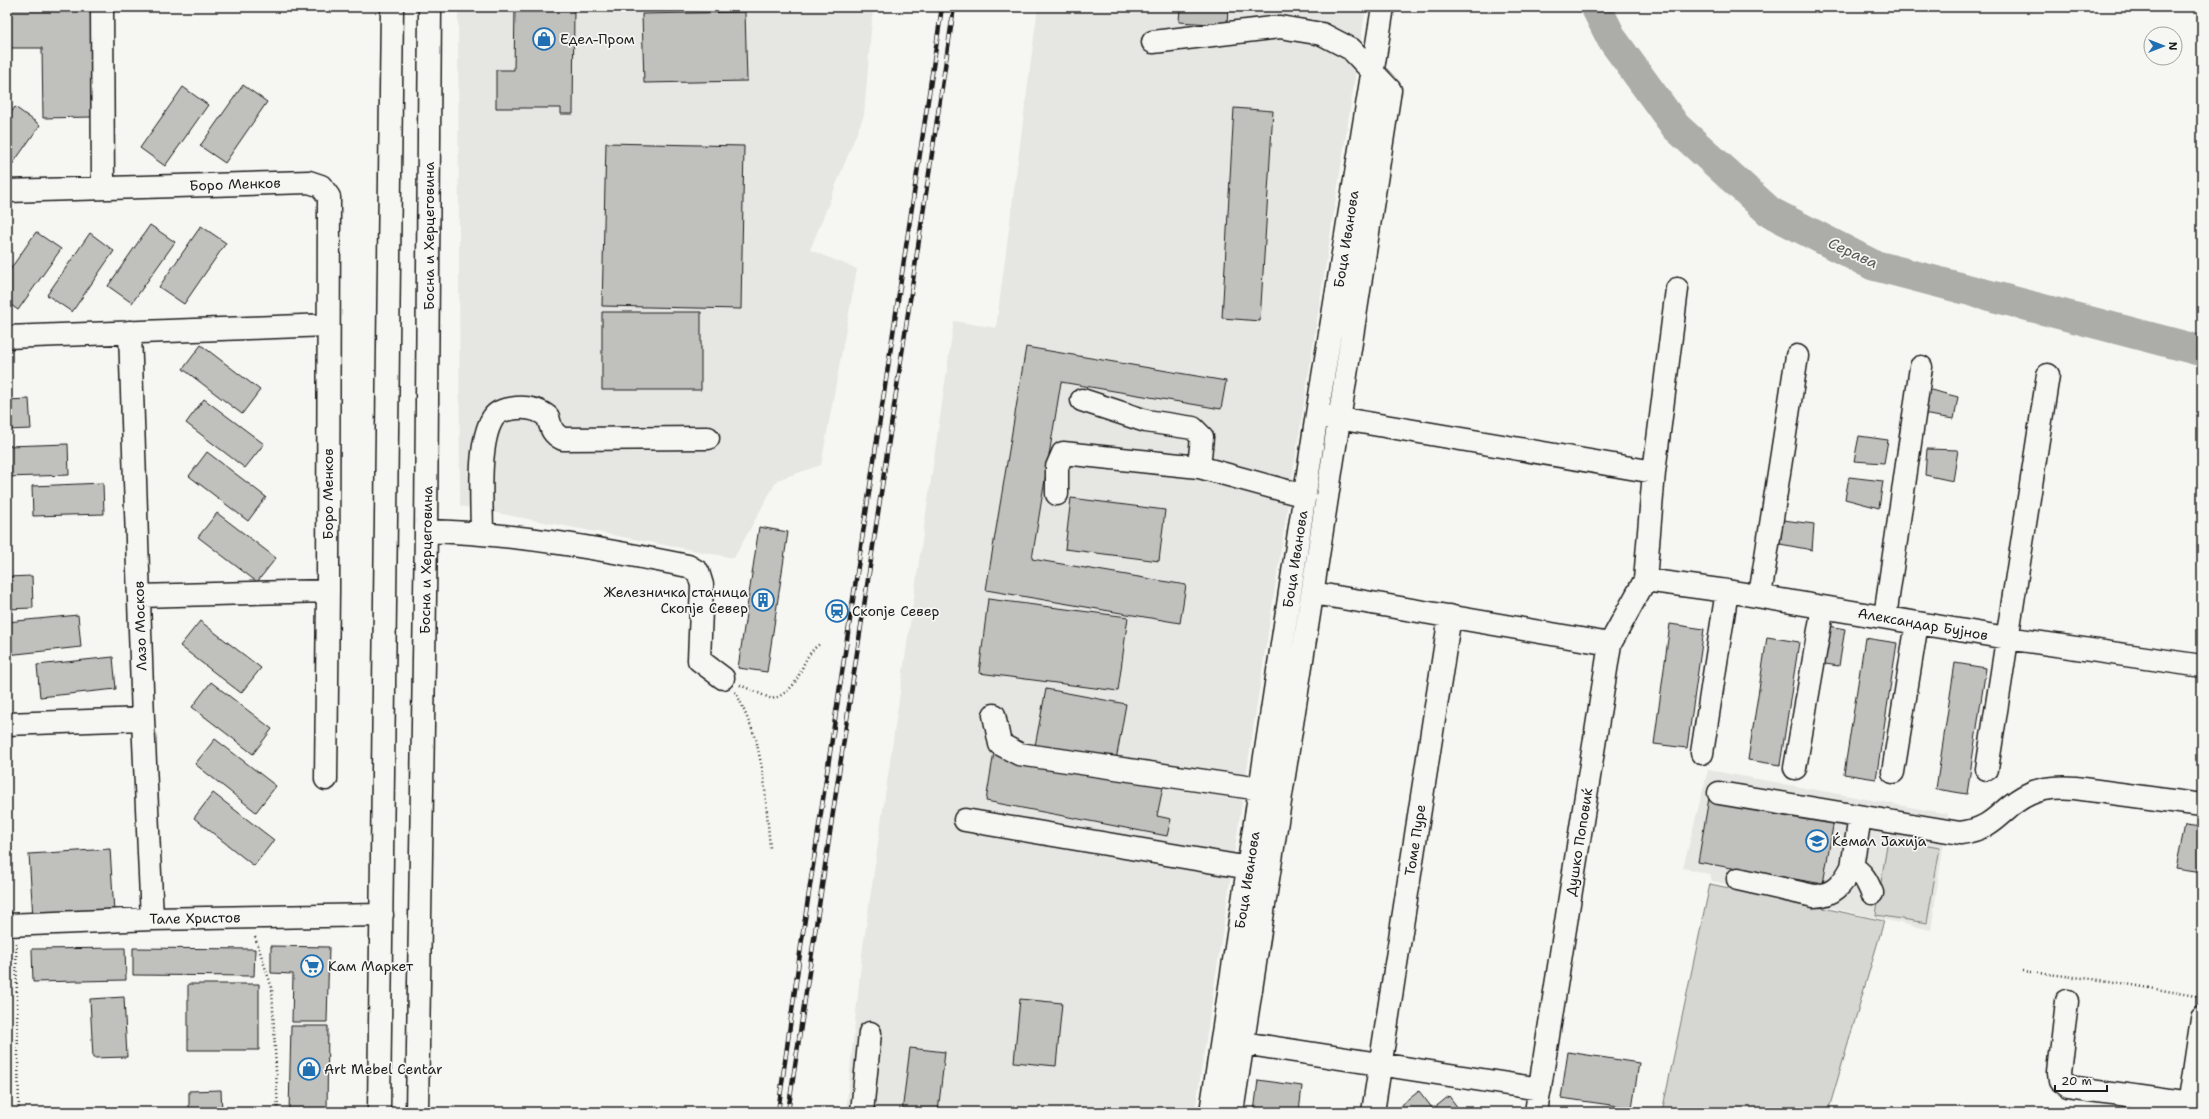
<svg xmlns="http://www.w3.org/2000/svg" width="2209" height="1119" viewBox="0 0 2209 1119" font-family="'Shantell Sans',sans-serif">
<rect width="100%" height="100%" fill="#f6f6f2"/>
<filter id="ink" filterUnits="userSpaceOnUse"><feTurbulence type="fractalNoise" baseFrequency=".025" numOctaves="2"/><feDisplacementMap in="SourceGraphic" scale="8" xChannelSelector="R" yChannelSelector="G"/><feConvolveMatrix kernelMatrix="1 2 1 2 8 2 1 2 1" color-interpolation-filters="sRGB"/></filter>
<g filter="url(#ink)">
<path fill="#e6e6e2" d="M 458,7 L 873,7 L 864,115 L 810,250 L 857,269 L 821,465 L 777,480 L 734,558 L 460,506 Z
M 1038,7 L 1366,7 L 1260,684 L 1195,1112 L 846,1112 L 862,954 L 954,321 L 996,328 Z
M 1708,770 L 1948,814 L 1931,930 L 1712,881 L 1710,874 L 1683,868 Z"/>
<path fill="#d6d6d2" stroke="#797977" d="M 1888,838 L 1940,847 L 1927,923 L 1876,915 Z
M 1710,884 L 1884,921 L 1828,1112 L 1662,1112 Z"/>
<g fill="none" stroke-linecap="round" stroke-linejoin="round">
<path stroke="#acaca9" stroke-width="31" d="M 1596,7 L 1612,39 L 1676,127 L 1770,212 L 1873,265 L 2202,351"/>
</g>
<path fill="#c0c0bd" stroke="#1c1c1c" d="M 7,7 L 91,7 L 92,117 L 43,118 L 42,48 L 7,48 Z
M 515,7 L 574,7 L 573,114 L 561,114 L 561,108 L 496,108 L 496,70 L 514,70 Z
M 1180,7 L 1228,7 L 1227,25 L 1179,22 Z
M 745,12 L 747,81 L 644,83 L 642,14 Z
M 243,85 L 267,102 L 225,163 L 200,146 Z
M 183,87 L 208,105 L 165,166 L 140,148 Z
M 15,107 L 40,125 L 7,172 L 7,119 Z
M 1234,108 L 1273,111 L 1260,321 L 1222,318 Z
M 606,143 L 744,146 L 741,309 L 602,306 Z
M 150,225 L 175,242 L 132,303 L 108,286 Z
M 201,226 L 226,243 L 184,304 L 159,287 Z
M 36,232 L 61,249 L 18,310 L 7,302 L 7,274 Z
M 90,233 L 114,251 L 72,312 L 47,295 Z
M 602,312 L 701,312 L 701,390 L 602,390 Z
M 201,345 L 260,390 L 242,414 L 183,369 Z
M 1026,347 L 1226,381 L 1221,409 L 1061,382 L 1032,559 L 1186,585 L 1180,623 L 986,590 Z
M 1927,389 L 1958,397 L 1954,419 L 1922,414 Z
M 29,399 L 31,429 L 7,430 L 7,400 Z
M 204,399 L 264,444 L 245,468 L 186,423 Z
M 1859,436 L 1888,440 L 1884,463 L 1854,461 Z
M 68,444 L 69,475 L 7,477 L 7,446 Z
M 1927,449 L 1958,450 L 1953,481 L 1925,475 Z
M 207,452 L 266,497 L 248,521 L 189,476 Z
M 1849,477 L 1883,481 L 1879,508 L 1845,499 Z
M 103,483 L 104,514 L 33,516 L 32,486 Z
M 1071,498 L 1165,510 L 1159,561 L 1065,549 Z
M 217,513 L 276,558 L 257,582 L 198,537 Z
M 1783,520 L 1814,524 L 1812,550 L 1780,544 Z
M 759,527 L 788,532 L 767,672 L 738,668 Z
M 32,576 L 33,608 L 7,609 L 7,577 Z
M 988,599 L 1128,617 L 1118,691 L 979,673 Z
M 78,615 L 81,647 L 7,655 L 7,622 Z
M 200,621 L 261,668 L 241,693 L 180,646 Z
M 1670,624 L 1704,629 L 1687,748 L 1654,744 Z
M 1824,625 L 1845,629 L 1839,666 L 1818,663 Z
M 1767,637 L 1799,642 L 1780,765 L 1748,760 Z
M 1865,638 L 1897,643 L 1876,779 L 1844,774 Z
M 113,657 L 116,689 L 40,697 L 37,665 Z
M 1955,663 L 1986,668 L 1967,794 L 1936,789 Z
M 211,682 L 272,729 L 253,754 L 192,707 Z
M 1046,689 L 1126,704 L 1115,766 L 1034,751 Z
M 215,739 L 276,786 L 256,812 L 195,764 Z
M 994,752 L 1163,787 L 1157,816 L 1171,819 L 1167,836 L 986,801 Z
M 213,793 L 274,840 L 254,866 L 194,818 Z
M 1709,798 L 1834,820 L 1823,884 L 1698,862 Z
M 2185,825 L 2202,827 L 2202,872 L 2176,868 Z
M 110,849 L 114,912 L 33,918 L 29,854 Z
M 271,946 L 329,947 L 327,1022 L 292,1022 L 293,974 L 271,973 Z
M 125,948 L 126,980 L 33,982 L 32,949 Z
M 133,948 L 255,949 L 254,976 L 133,975 Z
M 188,984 L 259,984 L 259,1050 L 188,1050 Z
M 124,997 L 127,1057 L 93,1058 L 90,999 Z
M 1020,999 L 1062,1003 L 1056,1066 L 1014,1062 Z
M 291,1026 L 328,1026 L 327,1112 L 289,1112 Z
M 910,1048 L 945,1052 L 938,1112 L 902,1112 Z
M 1568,1052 L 1639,1063 L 1632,1108 L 1561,1098 Z
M 1258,1080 L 1302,1086 L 1299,1112 L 1254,1112 Z
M 221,1090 L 222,1112 L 189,1112 L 189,1091 Z
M 1419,1091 L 1433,1109 L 1449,1096 L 1461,1112 L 1393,1112 Z"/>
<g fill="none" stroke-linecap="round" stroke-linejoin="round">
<g stroke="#1c1c1c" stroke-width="25">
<path id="minor" d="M 102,7 L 103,187
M 1153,42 L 1280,27 L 1322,34 L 1351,49 L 1390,90 L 1232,1112
M 7,191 L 309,182 L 321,186 L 329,197 L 328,591 L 326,779
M 130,332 L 143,719 L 152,919
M 7,337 L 328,325
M 1082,400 L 1146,421 L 1193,428 L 1202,437 L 1199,467
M 1326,416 L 1654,472
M 1057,494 L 1057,467 L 1063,453 L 1199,467 L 1305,496
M 426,531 C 514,533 603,549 688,566 L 698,572 L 702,585 L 699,660 L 723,678
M 482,534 C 482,504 477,443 493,418 C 498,410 508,409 517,408 C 528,407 540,410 548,417 C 551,428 552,434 563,439 L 708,438
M 1645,580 L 1727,591 L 2007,638 L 2202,666
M 1313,593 L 1610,644
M 139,596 L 328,591
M 1760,596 L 1797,356
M 1885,617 L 1921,367
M 994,715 L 1000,744 L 1019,754 L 1260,789
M 7,724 L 143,719
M 1702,753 L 1727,591
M 1795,768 L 1823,607
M 1987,769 L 2048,375
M 1893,772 L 1917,623
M 1719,793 L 1960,833 C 1998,828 2000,807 2029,794 C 2044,787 2060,787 2075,788 L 2202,805
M 1860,817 L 1852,867 C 1863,873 1867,881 1872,893
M 965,820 L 1249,868
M 1738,879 L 1814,896 C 1833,896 1843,884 1852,867
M 7,925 L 152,919 L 382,915
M 2067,1001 L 2059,1072 L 2060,1080 L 2069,1087 L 2190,1104
M 1243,1043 L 1540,1089
M 379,1112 L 392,7
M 417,1112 L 426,531 L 430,7
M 862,1112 L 870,1033
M 1211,1112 L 1317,414 L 1383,7
M 1373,1112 L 1450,616
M 1536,1112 L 1610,644 L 1645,580 L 1654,472 L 1677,289
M 2188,1112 L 2202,1018"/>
</g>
<path stroke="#1c1c1c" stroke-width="2.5" stroke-dasharray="1 3" stroke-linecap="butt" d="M 740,685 L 772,699 C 806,688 796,660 820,644
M 735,692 L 738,696 L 756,739 L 764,778 L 770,848
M 255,937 L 272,988 L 278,1112
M 16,943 L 19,1112
M 2022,971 L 2109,981 L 2202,997"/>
<use href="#minor" stroke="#f6f6f2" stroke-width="22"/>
<g stroke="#1c1c1c" stroke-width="4.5">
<path id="rail" d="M 778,1112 L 802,939 L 942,7
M 788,1112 L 954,7"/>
</g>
<use href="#rail" stroke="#f6f6f2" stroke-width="3" stroke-dasharray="9" stroke-linecap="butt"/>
</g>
</g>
<defs>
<g id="shop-ring" transform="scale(1.15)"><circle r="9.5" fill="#f6f6f2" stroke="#1f6fb2" stroke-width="1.5"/><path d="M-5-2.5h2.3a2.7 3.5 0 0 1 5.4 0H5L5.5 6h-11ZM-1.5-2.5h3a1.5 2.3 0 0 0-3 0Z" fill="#1f6fb2"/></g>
<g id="building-ring" transform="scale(1.15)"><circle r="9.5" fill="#f6f6f2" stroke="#1f6fb2" stroke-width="1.5"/><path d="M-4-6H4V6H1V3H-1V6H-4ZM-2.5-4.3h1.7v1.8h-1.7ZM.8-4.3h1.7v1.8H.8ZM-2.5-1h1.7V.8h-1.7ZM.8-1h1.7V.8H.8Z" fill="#1f6fb2"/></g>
<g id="station-ring" transform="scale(1.15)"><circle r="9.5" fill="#f6f6f2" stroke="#1f6fb2" stroke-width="1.5"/><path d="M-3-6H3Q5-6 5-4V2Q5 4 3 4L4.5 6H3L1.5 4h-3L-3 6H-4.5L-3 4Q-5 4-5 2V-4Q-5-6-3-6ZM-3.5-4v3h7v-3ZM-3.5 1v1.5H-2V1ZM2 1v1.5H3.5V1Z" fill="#1f6fb2"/></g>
<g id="school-ring" transform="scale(1.15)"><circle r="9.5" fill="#f6f6f2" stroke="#1f6fb2" stroke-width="1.5"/><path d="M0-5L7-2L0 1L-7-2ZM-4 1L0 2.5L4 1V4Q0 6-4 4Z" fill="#1f6fb2"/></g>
<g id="supermarket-ring" transform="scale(1.15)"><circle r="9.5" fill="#f6f6f2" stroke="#1f6fb2" stroke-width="1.5"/><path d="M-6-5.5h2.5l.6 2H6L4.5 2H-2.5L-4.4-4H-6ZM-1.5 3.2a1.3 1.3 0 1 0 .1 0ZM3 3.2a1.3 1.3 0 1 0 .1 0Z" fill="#1f6fb2"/></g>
</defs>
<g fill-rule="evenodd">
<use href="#shop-ring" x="544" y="39"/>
<use href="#building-ring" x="763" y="600"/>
<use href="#station-ring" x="837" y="611"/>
<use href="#school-ring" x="1817" y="841"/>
<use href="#supermarket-ring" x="312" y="966"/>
<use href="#shop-ring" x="309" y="1069"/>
</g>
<g text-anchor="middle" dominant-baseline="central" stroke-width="3.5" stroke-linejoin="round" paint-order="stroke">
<g font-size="14" fill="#1c1c1c" stroke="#f6f6f2" text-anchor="start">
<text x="560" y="39">Едел-Пром</text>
<text x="748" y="592" text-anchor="end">Железничка станица<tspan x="748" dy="16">Скопје Север</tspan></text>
<text x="852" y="611">Скопје Север</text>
<text x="1832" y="841">Ќемал Јахија</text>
<text x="328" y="966">Кам Маркет</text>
<text x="324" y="1069">Art Mebel Centar</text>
</g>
<g font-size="14" fill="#1c1c1c" stroke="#f6f6f2">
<text transform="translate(235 184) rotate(-2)">Боро Менков</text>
<text transform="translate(429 236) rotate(-90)">Босна и Херцеговина</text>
<text transform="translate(1346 239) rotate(-81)">Боца Иванова</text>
<text transform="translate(328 494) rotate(-90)">Боро Менков</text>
<text transform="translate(1295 559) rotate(-81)">Боца Иванова</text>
<text transform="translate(426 560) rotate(-89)">Босна и Херцеговина</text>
<text transform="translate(1923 624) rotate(10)">Александар Бујнов</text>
<text transform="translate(140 626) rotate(-92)">Лазо Москов</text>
<text transform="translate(1415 840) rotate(-81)">Томе Пуре</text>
<text transform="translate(1579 842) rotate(-81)">Душко Поповиќ</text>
<text transform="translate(1247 880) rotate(-81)">Боца Иванова</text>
<text transform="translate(195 918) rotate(-1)">Тале Христов</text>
</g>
<g font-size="15" font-style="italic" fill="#565654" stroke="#f6f6f2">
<text transform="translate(1853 253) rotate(25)">Серава</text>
</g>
</g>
<rect width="2209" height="1119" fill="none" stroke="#f6f6f2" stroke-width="24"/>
<rect x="12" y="12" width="2185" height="1095" fill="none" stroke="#1c1c1c" stroke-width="1.5" filter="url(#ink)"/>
<g transform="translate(2163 46) rotate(90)"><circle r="19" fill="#f6f6f2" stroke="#9f9f9c"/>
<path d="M0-3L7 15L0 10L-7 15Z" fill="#1f6fb2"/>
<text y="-6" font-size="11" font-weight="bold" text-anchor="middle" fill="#1c1c1c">N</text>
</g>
<path d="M2055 1085v6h52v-6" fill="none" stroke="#1c1c1c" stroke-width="2"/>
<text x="2061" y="1085" font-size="12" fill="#1c1c1c" stroke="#f6f6f2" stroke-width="3" paint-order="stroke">20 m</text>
</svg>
